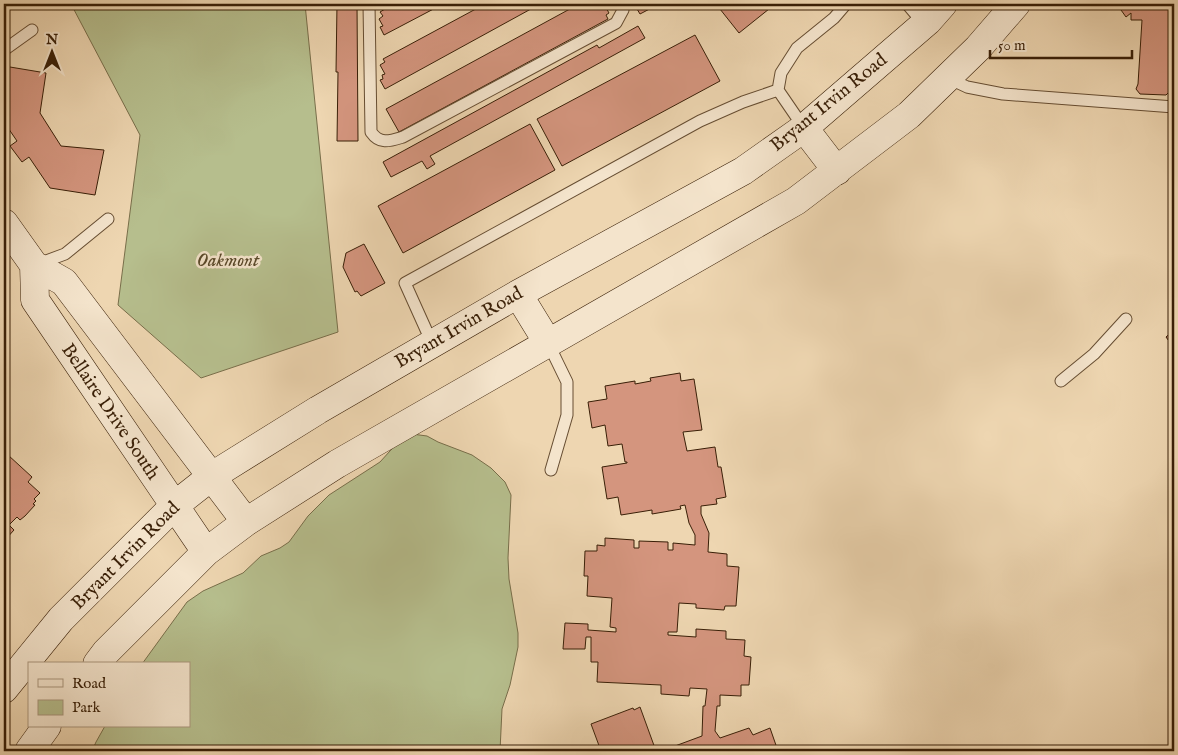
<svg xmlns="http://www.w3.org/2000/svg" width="1178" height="755" viewBox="0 0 1178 755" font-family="'IM FELL English',serif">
<rect width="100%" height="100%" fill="#eed6b1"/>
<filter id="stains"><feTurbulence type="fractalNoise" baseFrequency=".004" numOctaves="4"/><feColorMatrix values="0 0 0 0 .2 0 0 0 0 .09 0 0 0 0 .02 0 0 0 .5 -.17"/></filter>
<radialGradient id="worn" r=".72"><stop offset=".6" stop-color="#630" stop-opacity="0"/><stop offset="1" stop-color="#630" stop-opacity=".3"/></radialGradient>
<path fill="#b6be8d" stroke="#786e4a" d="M 71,4 L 305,4 L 338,332 L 201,378 L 118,305 L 140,135 Z
M 412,434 L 427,436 L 438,442 L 472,455 L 491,468 L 505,482 L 511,495 L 508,558 L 509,579 L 518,633 L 518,647 L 510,685 L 502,709 L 500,751 L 92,751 L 96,742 L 105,726 L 189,726 L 189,664 L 142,664 L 187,602 L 203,591 L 243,573 L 261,556 L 280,548 L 289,542 L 308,516 L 329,495 L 380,462 L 400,440 Z"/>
<path fill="#d4957e" stroke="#391f07" d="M 337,4 L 357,4 L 358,141 L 337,141 L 338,72 L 336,72 Z
M 387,4 L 443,4 L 384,35 L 380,27 L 383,26 L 379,19 L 383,16 L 380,12 L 385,9 L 383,6 Z
M 485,4 L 540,4 L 385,89 L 380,80 L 383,79 L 382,75 L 385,74 L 380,65 L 385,62 L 383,59 Z
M 579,4 L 609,4 L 605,6 L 609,13 L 606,15 L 608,19 L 399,132 L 386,109 Z
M 634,4 L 659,4 L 640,14 Z
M 716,4 L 765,4 L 769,9 L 739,33 Z
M 1121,4 L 1174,4 L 1174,47 L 1171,87 L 1170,91 L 1166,95 L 1140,94 L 1136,89 L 1138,84 L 1142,20 L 1131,20 L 1131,13 L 1126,17 L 1121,10 L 1123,8 Z
M 638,26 L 645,38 L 430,156 L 435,164 L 427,169 L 422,161 L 391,177 L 383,162 L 597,45 L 599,48 Z
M 695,35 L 720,81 L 562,166 L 537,119 Z
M 4,66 L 46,73 L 40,113 L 61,146 L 104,150 L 95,195 L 50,188 L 29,157 L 22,162 L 10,146 L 17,141 L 4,122 Z
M 530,124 L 555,170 L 403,253 L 378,206 Z
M 364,244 L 385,283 L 361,296 L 357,291 L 355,292 L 343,267 L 346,253 Z
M 1174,330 L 1174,348 L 1166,337 Z
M 680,373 L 681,381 L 694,379 L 702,430 L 683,432 L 687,451 L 715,447 L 718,467 L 721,467 L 726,497 L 716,499 L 717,504 L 701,506 L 701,514 L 709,533 L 708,552 L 727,554 L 727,566 L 739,567 L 736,606 L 725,606 L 724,610 L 696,608 L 696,604 L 679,603 L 677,632 L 668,632 L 668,635 L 696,637 L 696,629 L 726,631 L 726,639 L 745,640 L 744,656 L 751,657 L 749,685 L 741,685 L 741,696 L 720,695 L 720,706 L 717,706 L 715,731 L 720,738 L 749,728 L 753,735 L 770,728 L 778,751 L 676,751 L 675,746 L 702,736 L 703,706 L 705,706 L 707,689 L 690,688 L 689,696 L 661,694 L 661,685 L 597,682 L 598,662 L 591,662 L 591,637 L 586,637 L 585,649 L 563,649 L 565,623 L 588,624 L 588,630 L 616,632 L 616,628 L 610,627 L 612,598 L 587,596 L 588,576 L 584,576 L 585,551 L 597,551 L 597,545 L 605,546 L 605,538 L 634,540 L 634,548 L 639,548 L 639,541 L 668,542 L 668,550 L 673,550 L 673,543 L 695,545 L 695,535 L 689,523 L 685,505 L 680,506 L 681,509 L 652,514 L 652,510 L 621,515 L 618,497 L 607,499 L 602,467 L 627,463 L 627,462 L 625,462 L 622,444 L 608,446 L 605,425 L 592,428 L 588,402 L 607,399 L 605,386 L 635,381 L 635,384 L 651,381 L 650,378 Z
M 8,455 L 32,477 L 28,482 L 40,493 L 34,499 L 36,501 L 33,504 L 35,505 L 25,516 L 20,520 L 17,517 L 9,525 L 14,530 L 4,541 L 4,460 Z
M 640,707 L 656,751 L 601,751 L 591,724 L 633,708 L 634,710 Z"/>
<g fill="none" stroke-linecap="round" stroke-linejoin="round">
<g stroke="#664d32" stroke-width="13">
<path id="lane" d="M 369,4 L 371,132 C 380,145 390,141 403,137 L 616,23 L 623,10 L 621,4
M 907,4 L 924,24
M 4,50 L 32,30
M 948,78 L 967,87 L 1003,94 L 1174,107
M 804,128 L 778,90 L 781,73 L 797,48 L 834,18 L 846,4
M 38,264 L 65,254 L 108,219
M 432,343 L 405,283 L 700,121 L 743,102 L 778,90
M 548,343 L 567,382 L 567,415 L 551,470
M 1061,381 L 1094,354 L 1126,319"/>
</g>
<g stroke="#391f07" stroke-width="29">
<path id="secondary" d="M 804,128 L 837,171
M 4,223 L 34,265 L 64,282 L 246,522
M 34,265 L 35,300 L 206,552
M 518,294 L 548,343
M 97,664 L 106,652 L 206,552 L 246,522 L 337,464 L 796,201 L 909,115 L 978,48 L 1016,4
M 4,689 L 61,619 L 174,506 L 212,476 L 318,410 L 518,294 L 743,171 L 804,128 L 928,21 L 943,4
M 29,751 L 47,726"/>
</g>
<use href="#lane" stroke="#f4e4cc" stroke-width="11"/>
<use href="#secondary" stroke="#f4e4cc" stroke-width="28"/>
</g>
<g text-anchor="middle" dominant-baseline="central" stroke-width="5" stroke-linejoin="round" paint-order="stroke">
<g font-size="19" fill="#391f07" stroke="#f4e4cc">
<text transform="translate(829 103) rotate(-39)">Bryant Irvin Road</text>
<text transform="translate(459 328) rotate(-30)">Bryant Irvin Road</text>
<text transform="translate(110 412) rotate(56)">Bellaire Drive South</text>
<text transform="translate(126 556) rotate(-45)">Bryant Irvin Road</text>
</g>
<g font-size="19" font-style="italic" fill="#584728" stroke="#f4e4cc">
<text x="228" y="261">Oakmont</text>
</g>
</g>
<rect width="1178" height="755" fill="none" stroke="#eed6b1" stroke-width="20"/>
<rect x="5" y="5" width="1168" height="745" fill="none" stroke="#391f07" stroke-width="2.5"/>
<rect x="10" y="10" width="1158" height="735" fill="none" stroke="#391f07"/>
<rect x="28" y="662" width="162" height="65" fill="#f4e4cc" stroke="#a9957d"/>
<rect x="38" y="679" width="25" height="8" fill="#f4e4cc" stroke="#a9957d"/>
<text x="72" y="688" font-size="15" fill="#391f07">Road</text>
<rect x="38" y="700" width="25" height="15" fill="#b6be8d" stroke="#a9957d"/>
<text x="72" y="712" font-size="15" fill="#391f07">Park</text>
<g transform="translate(52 52)" stroke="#f4e4cc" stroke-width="4" paint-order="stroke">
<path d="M0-4L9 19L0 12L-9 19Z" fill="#391f07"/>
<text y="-8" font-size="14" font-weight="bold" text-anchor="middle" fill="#391f07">N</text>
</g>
<path d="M990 50v8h142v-8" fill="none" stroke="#391f07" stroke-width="2.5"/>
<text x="998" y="50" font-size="15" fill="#391f07" stroke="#f4e4cc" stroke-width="4" paint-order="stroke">50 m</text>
<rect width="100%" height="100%" filter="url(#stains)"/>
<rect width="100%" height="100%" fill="url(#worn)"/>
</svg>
